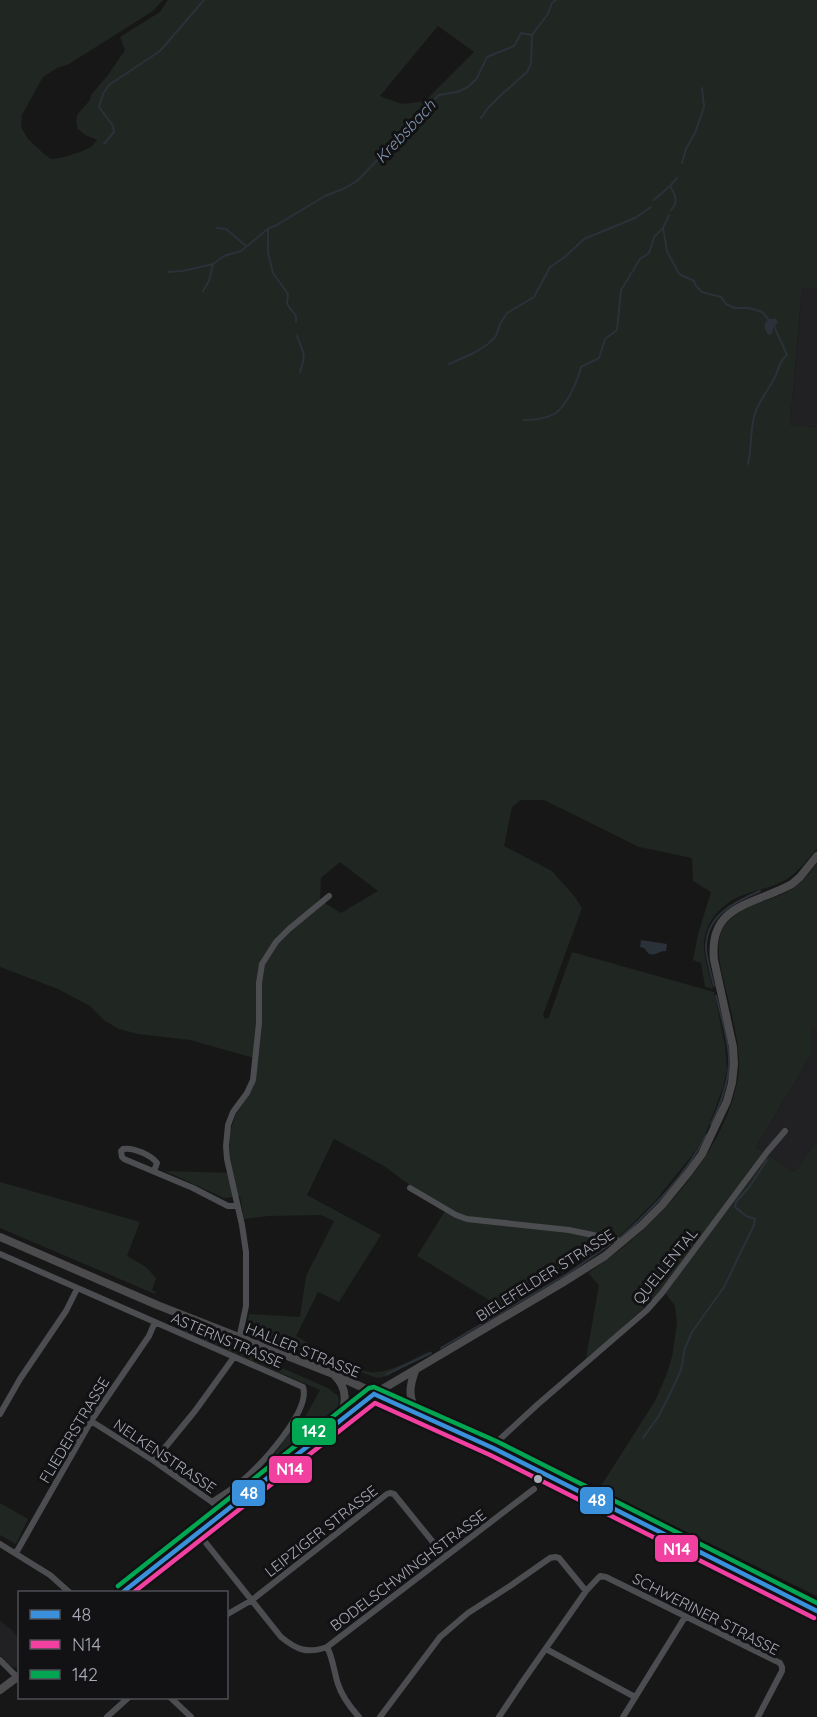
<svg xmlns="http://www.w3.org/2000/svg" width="817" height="1717" viewBox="0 0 817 1717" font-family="Quicksand,sans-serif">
<rect width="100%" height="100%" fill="#171717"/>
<path fill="#212123" d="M 802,288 L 817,288 L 817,427 L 790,425 Z
M 811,1027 L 817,1027 L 817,1141 L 794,1172 L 756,1147 L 811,1055 Z
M 0,1621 L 12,1630 L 19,1639 L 19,1666 L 18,1668 L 12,1667 L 0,1655 Z"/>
<path fill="#202621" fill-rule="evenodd" d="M 0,0 L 163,0 L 153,11 L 69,64 L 57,68 L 43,77 L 22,115 L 21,127 L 28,139 L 44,154 L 51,159 L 64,157 L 80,152 L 91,147 L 97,140 L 85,135 L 78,129 L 76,123 L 77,115 L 90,100 L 91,95 L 108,75 L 125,50 L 120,37 L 160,12 L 168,0 L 817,0 L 817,288 L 802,288 L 790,425 L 817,427 L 817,849 C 808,858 801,869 791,876 C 777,887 759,889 743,895 C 721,903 703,924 704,948 C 705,962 710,976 713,989 L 705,987 L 701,963 L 693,960 L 698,934 L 711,892 L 693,881 L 692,858 L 639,847 L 544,800 L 521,800 L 512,807 L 504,846 L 552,871 L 575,897 L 582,908 L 543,1015 L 545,1019 L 549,1017 L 572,952 L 714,992 L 725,1045 L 727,1069 L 723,1088 L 706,1133 L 694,1153 L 656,1200 L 618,1238 L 504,1309 L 417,1256 L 445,1211 L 384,1166 L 334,1139 L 307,1195 L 381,1235 L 339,1302 L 318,1292 L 296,1336 C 314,1346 357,1375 377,1372 C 393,1371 415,1358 430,1351 L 431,1352 L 387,1376 L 377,1378 L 246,1331 L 249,1314 L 300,1317 L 306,1276 L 334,1221 L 321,1215 L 269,1216 L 244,1219 L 240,1196 L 224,1198 L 165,1171 L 233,1173 L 230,1159 L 230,1132 L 236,1114 L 253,1088 L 258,1059 L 190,1040 L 138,1034 L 119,1029 L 105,1021 L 90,1006 L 58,989 L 0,967 ZM 438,26 L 474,52 L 425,101 L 402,104 L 380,96 ZM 340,862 L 378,891 L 341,913 L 320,900 L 321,878 Z
M 817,863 L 817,1027 L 811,1027 L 811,1055 L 756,1147 L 794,1172 L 817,1141 L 817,1596 L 599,1489 L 655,1401 L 666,1376 L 672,1357 L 677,1323 L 675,1306 L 663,1290 L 609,1340 L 586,1358 L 599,1285 L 588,1273 C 650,1233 722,1157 737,1083 C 742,1059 736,1034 731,1011 C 727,988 712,952 722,930 C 736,903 773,903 795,887 C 804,880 811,872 817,863 Z
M 0,1182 L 140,1222 L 127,1256 L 146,1267 L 156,1278 L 152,1290 L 156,1292 L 155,1294 L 0,1228 Z
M 169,1325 L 220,1341 L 328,1388 L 338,1396 L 339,1402 L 337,1410 L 327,1421 L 225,1503 L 222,1500 L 243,1485 L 270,1461 L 299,1418 L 304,1419 L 320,1390 Z
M 0,1503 L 28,1519 L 16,1544 L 0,1535 Z"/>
<path fill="#2b3139" d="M 770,319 L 776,319 L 778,322 L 773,328 L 772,334 L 768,335 C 764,329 762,322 770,319 Z
M 641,940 L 667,944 L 666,951 C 660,950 656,956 649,954 L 644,948 L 640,947 Z"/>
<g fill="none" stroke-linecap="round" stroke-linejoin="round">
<path stroke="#2b3139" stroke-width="2" d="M 481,118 L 488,108 L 499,97 L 527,72 L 531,64 L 532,35 L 548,14 L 552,3 L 556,0
M 104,144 L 114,132 L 113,126 L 99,107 L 103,94 L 109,85 L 160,51 L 204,0
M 682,163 L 686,149 L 695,133 L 704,107 L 702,88
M 670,186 C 675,194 679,202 671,210
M 654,200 L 670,186 L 677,178
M 669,215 L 663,228 L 667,251 L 679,274 L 694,281 L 696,286 L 702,292 L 721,297 L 726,304 L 735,308 L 749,308 L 762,312 L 769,320
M 217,228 L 226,229 L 246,246
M 268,229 L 268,253 L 273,273 L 288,294 L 287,304 L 296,316 L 296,322
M 168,272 L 183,271 L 213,264 L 224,256 L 241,251 L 269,228 L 275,226 L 325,196 L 343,189 L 357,181 L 387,150 L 398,142 L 418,115 L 439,95 L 457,92 L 468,87 L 477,78 L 487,57 L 514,46 L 521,33 L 532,35
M 203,291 L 209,281 L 213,264
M 297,336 C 303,353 307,353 300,372
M 449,364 L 474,353 L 488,344 L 496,336 L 500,324 L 507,313 L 534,297 L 550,267 L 565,257 L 584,239 L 635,218 L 651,207
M 524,420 C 535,420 546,419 556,413 C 567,405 578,380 581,367 L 599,358 L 605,339 L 617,330 L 621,290 L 640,259 L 649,253 L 654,237 L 662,229
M 748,464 C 752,448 750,432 754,417 C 757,403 767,392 774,379 C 779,370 778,362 787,355 L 773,324
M 714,986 C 711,974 707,961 706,949 C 705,916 734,902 760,891
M 711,1124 C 720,1105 729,1083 729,1061 C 729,1040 721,1017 716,996
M 620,1238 C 653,1208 686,1175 706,1135
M 441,1348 L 567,1274 L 612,1243
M 387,1374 L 431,1353
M 643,1438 L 658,1417 L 668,1398 L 681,1370 L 685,1348 L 692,1332 L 724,1287 L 754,1225 L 755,1219 L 746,1216 L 735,1207 L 736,1202 L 750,1186 L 767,1160"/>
<path stroke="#4c4d50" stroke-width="6" d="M 154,1171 L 157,1163 C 151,1155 133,1147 123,1149 L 121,1151 L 122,1157 L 124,1159 L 193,1188 L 228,1206 L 237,1206
M 410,1188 L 456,1215 L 467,1219 L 569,1230 L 617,1240 L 621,1243
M 0,1254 L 303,1387 C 311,1411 261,1465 242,1481 C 233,1489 222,1495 212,1502
M 239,1339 L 246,1306 L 246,1252 L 242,1225 L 227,1159 L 226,1146 L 228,1125 L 233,1112 L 247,1093 L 253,1080 L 259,1023 L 259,983 L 262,964 L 276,942 L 289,929 L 329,896
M 0,1414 L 20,1379 L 66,1311 L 77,1289
M 91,1421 L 154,1461 L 212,1502 L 223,1513
M 493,1448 L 498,1441 L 537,1405 L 647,1310 L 662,1293 L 767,1152 L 785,1131
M 154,1461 L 195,1411 L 234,1357
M 198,1533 L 281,1637 C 297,1650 307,1654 327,1647 L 534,1489
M 0,1544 L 50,1575 L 69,1592
M 16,1553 L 91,1421 L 149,1336 L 155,1322
M 226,1615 L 252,1600 L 387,1494 L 390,1493 L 394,1494 L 445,1557
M 327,1647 C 333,1658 334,1672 338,1684 C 342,1697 350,1707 359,1717
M 546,1649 L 635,1697
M 0,1660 L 17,1677
M 171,1698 L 191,1717
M 107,1717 L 128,1698
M 380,1717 L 440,1637 L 468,1613 L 510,1586 L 550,1558 L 555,1557 L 559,1558 L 586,1591
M 499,1717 L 523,1681 L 586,1591 L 600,1576 L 606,1577 L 780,1663 L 782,1667 L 782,1671 L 758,1717
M 623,1717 L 685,1617"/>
<path stroke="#4b4b4e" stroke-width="8" d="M 0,1237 L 157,1305 L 333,1374 L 419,1413 L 493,1448 L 817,1611
M 415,1371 C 409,1387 408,1399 418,1413
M 335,1376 C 348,1389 346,1403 340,1419
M 123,1592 L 374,1394 L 562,1283 L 605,1256 L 642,1225 L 662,1205 L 689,1172 L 702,1154 L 727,1101 L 732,1083 L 734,1064 L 733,1047 L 714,960 C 708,904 754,905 792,884 L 800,877 L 817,856
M 0,1690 L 20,1675"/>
<g stroke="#121113" stroke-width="9">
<path id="bus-1" d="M 374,1394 L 493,1448 L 817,1611
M 123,1592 L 374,1394"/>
</g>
<g stroke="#121113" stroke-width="9">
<path id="bus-2" d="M 134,1592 L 375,1403 L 490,1455 L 814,1618"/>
</g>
<g stroke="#121113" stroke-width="9">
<path id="bus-3" d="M 118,1586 L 369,1388 L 374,1387 L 496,1441 L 817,1603"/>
</g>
<use href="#bus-1" stroke="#3a90db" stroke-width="4.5"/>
<use href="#bus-2" stroke="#f240a1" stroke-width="4.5"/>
<use href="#bus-3" stroke="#00a651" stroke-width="4.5"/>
</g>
<circle fill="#a9acb8" stroke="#121113" stroke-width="2" cx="538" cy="1479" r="5"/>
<g text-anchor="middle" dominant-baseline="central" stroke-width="6" stroke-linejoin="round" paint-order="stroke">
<g font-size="15" fill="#a9acb8" stroke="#121113">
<text transform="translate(665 1266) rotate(-51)">QUELLENTAL</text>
<text transform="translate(545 1275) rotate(-32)">BIELEFELDER STRASSE</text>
<text transform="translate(227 1340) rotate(23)">ASTERNSTRASSE</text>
<text transform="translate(303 1350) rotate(22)">HALLER STRASSE</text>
<text transform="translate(74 1430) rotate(-59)">FLIEDERSTRASSE</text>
<text transform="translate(165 1456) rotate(34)">NELKENSTRASSE</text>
<text transform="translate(321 1531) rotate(-38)">LEIPZIGER STRASSE</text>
<text transform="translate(408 1570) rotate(-37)">BODELSCHWINGHSTRASSE</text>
<text transform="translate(706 1614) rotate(27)">SCHWERINER STRASSE</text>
</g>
<g font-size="16" font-style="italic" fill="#8297b1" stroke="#121113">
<text transform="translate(405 131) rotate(-47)">Krebsbach</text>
</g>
</g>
<g stroke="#121113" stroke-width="2">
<rect x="291" y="1417" width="46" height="29" rx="6" fill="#00a651"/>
<rect x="268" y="1455" width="45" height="29" rx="6" fill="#f240a1"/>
<rect x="231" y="1479" width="35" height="28" rx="6" fill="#3a90db"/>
<rect x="579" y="1486" width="35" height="29" rx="6" fill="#3a90db"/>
<rect x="654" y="1534" width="45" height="29" rx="6" fill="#f240a1"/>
</g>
<g font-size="16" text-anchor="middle" font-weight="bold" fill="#fff">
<text x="314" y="1437">142</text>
<text x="290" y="1475">N14</text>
<text x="249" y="1499">48</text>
<text x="597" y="1506">48</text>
<text x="677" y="1555">N14</text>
</g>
<rect x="18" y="1591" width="210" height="108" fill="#121113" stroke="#4e4f55" stroke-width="1.5"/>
<rect x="30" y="1610" width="30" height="9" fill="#3a90db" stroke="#4e4f55" stroke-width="1.5"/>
<text x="72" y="1621" font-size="18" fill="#a9acb8">48</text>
<rect x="30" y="1640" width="30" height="9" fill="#f240a1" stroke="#4e4f55" stroke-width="1.5"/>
<text x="72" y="1651" font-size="18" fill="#a9acb8">N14</text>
<rect x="30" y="1670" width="30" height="9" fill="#00a651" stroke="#4e4f55" stroke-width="1.5"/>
<text x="72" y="1681" font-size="18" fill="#a9acb8">142</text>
</svg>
